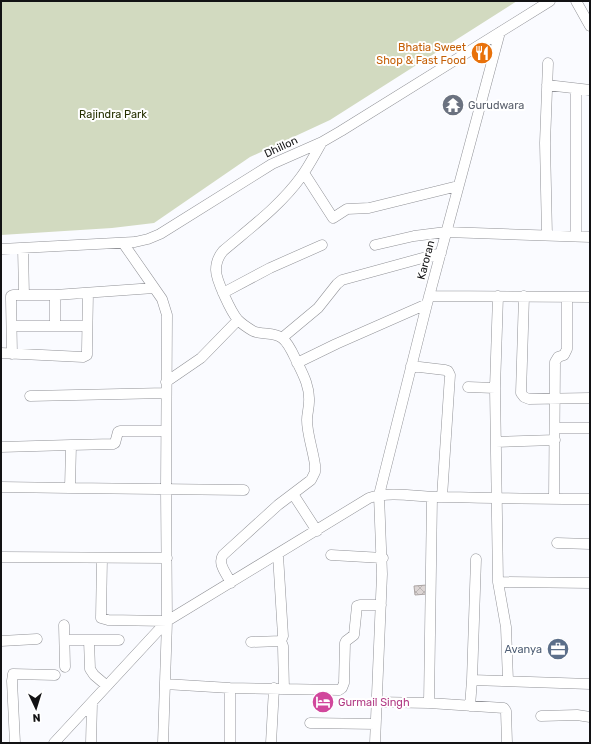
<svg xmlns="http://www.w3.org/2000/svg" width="591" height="744" viewBox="0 0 591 744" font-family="Rubik,sans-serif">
<defs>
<pattern id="building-cross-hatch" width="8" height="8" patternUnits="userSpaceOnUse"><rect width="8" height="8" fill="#dcd5d4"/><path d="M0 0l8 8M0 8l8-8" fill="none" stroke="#bcb6b5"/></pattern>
</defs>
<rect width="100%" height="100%" fill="#fafbff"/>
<path fill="#d2dac0" d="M 1,1 L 517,1 L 330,120 L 250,157 L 154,223 L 112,228 L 1,235 Z"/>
<path fill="url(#building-cross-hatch)" stroke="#aba4a3" d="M 427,585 L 427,594 L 415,595 L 414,586 Z"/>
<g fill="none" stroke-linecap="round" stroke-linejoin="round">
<g stroke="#919297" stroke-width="11">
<path id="minor" d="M 576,1 L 590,26
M 547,85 L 590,90
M 576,89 L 576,236
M 304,173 L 333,218 L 347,209 L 369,208 L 458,186
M 547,235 L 545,143 L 548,63
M 123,243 L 162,299 L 167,315 L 166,489 L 167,621 L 163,743
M 375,245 L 414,236 L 446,232 L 590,237
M 23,248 L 24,295
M 1,249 L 135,242 L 148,239 L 160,234 L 272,164 L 322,142 L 341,131 L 550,1
M 223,293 L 270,268 L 322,245
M 429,296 L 590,297
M 524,296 L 521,393 L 524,397 L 529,399 L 590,398
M 55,325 L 55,295
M 12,326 L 87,326
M 282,338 L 318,308 L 337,284 L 342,280 L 441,253
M 1,353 L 83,357 L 87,355 L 87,350 L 88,293
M 12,354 L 11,299 L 11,296 L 13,295 L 55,295 L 154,288
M 297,363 L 336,344 L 427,304
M 411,366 L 445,370 L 448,371 L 450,375 L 442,497
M 166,382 L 201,358 L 238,320
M 468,387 L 495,388 L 498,296
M 495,388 L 498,582 L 590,583
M 30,396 L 166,393
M 555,428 L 590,428
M 496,442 L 555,440
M 71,445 L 113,444 L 115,443 L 118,432 L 120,431 L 166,431
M 1,447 L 71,445 L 70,488 L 244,490
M 1,487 L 70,488
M 293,494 L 317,531
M 554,499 L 555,362 L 558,357 L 564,355 L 567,349 L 567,297
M 557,543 L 590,544
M 278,555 L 283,636 L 281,641 L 283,646 L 284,689
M 331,555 L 383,558
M 1,557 L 167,558
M 102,558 L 101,618 L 108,620 L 167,621
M 498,582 L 506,627 L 508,681
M 231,583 C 227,574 217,564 223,555 L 278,505 L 311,480 L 315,472 L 315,465 C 313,450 307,434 307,420 C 307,414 309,408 309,402 C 310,388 304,376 298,364 C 294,356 289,343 282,338 C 274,332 262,335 253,331 C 248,328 242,324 238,320 C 231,312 216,280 216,270 C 216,262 218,257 223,251 C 250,228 280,206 301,177 C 309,166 315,154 322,142
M 64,625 L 65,667
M 65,640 L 119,640
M 89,640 L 90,669 L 94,675 L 107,686
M 1,641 L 37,639
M 251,642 L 281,641
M 472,680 L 590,684
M 165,684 L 230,688 L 339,690 L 342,688 L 344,683 L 345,643 L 346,641 L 354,635 L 357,606 L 360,605 L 381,605
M 230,688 L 230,743
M 376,702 L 429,703 L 432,497
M 429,703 L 504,708 L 506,711 L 507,743
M 470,706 L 472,680 L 476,559
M 541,716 L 577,715 L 590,717
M 310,723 L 375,724
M 15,743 L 12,681 L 13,674 L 55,675
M 54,743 L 167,621 L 369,498 C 392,491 416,497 439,497 C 490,498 540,499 590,499
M 91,743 L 92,703
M 271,743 L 274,688
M 375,743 L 382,574 L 379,495 L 427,304 L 500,32"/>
</g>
<use href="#minor" stroke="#fff" stroke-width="10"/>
</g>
<defs>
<g id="restaurant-disc" transform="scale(1.15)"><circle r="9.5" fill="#e8710a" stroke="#fff"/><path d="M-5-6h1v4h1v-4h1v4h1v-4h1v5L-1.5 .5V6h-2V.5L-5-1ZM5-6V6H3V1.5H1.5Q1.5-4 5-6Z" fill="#fff"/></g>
<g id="temple-disc" transform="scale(1.15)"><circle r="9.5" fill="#6b7280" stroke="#fff"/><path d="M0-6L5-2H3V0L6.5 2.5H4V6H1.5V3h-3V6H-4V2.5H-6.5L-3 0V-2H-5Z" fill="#fff"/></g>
<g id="office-disc" transform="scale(1.15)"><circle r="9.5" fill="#5c6f8a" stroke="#fff"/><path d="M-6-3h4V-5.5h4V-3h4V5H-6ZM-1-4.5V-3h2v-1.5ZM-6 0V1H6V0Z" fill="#fff"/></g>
<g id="hotel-disc" transform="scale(1.15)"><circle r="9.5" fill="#d1479c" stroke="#fff"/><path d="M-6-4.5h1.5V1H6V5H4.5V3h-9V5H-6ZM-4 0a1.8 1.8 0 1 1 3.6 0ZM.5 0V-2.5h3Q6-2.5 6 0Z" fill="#fff"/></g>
</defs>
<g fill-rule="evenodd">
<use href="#restaurant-disc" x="482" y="53"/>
<use href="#temple-disc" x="453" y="105"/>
<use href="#office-disc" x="558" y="649"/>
<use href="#hotel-disc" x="323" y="702"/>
</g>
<g text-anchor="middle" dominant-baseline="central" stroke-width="4" stroke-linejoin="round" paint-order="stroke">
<g font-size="11" fill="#c56008" stroke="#fff" text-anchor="end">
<text x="466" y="47">Bhatia Sweet<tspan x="466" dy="13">Shop &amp; Fast Food</tspan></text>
</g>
<g font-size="11" fill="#5b616d" stroke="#fff" text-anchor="start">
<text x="468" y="105">Gurudwara</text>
</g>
<g font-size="11" fill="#252f00" stroke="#fff">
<text x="113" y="114">Rajindra Park</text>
</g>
<g font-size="11" fill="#121214" stroke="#fff">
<text transform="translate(281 147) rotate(-25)">Dhillon</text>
<text transform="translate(426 260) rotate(-75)">Karoran</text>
</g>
<g font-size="11" fill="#4e5e75" stroke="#fff" text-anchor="end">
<text x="542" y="649">Avanya</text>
</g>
<g font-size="11" fill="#b23c85" stroke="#fff" text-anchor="start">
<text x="338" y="702">Gurmail Singh</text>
</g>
</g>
<rect width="591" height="744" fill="none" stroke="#121214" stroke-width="4"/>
<g transform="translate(36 708) rotate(176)" stroke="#ffffff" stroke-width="3" paint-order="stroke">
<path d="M0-3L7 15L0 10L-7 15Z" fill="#121214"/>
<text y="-6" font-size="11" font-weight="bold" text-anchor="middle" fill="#121214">N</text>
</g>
</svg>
